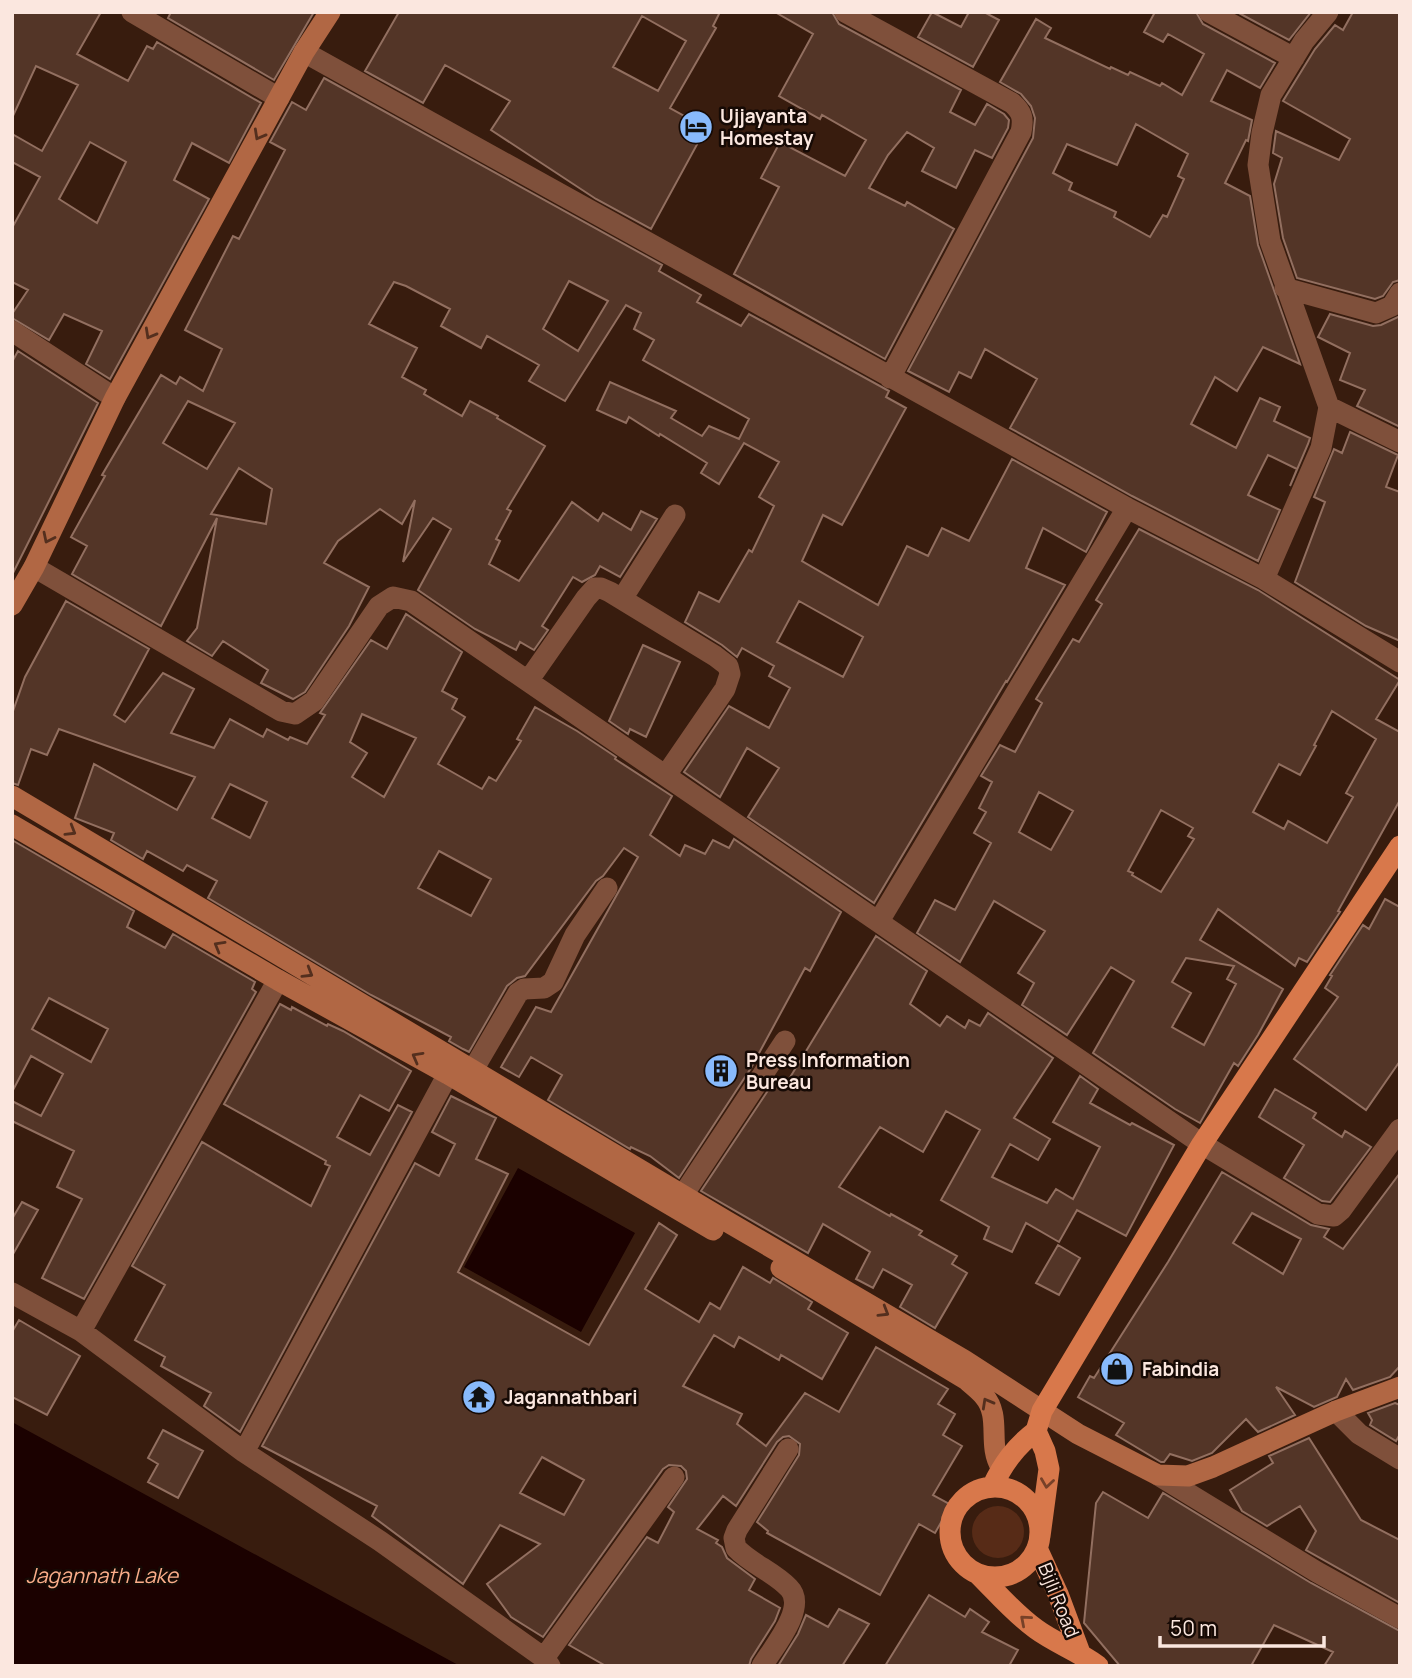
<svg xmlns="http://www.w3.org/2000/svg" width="1412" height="1678" viewBox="0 0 1412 1678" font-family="Manrope,sans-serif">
<rect width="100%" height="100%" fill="#381c0e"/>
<path fill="#572b17" d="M972 1532a26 26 0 1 1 52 0a26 26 0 1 1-52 0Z"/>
<path fill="#1b0100" d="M 518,1168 L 635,1233 L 581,1332 L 464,1267 Z
M 12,1422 L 460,1666 L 12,1666 Z"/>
<path fill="#533527" stroke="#926f60" stroke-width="2" fill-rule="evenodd" d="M 12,12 L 101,12 L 77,54 L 128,81 L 147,46 L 153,49 L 157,42 L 261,103 L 229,163 L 192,143 L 174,180 L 209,199 L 110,379 L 86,364 L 102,331 L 64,314 L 49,340 L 12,318 L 12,314 L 28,290 L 12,282 L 12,228 L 40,177 L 12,162 L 12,134 L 42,151 L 78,85 L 36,66 L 12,118 ZM 90,142 L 126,162 L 97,223 L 59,199 Z
M 171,12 L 314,12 L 274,80 L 168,18 Z
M 399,12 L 720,12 L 713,26 L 716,28 L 670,108 L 706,128 L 651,229 L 596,199 L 491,130 L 510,101 L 445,65 L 423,103 L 365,71 ZM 642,16 L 686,41 L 658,91 L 613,67 Z
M 775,12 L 832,12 L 839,24 L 961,90 L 950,112 L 975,125 L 987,104 L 1004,114 L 1009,120 L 1008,128 L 992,158 L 975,150 L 956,188 L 922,171 L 934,148 L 907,132 L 888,155 L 869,188 L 905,206 L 907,202 L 954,229 L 885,359 L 734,274 L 779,187 L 761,178 L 780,142 L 845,176 L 866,140 L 822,115 L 820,119 L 779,96 L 813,34 Z
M 932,12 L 961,27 L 969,12 L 984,12 L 999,20 L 973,67 L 918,37 Z
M 1155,12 L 1196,12 L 1203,24 L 1275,63 L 1260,88 L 1227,70 L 1211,101 L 1252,120 L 1248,141 L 1246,140 L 1225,183 L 1250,196 L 1258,245 L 1300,364 L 1263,347 L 1237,391 L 1215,377 L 1191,424 L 1236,448 L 1260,398 L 1280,407 L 1274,421 L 1310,438 L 1308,444 L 1290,486 L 1297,469 L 1268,455 L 1248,495 L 1280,510 L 1258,561 L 1132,496 L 1010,428 L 1037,379 L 985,349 L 971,378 L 959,372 L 949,392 L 908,371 L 1033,138 L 1035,118 L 1031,106 L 1021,94 L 1000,82 L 1036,19 L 1051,28 L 1045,38 L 1110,69 L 1111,67 L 1128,75 L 1130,72 L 1160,86 L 1162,83 L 1182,95 L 1204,54 L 1168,34 L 1163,42 L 1144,32 ZM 1136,124 L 1188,154 L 1178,176 L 1184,179 L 1167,217 L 1163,215 L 1150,237 L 1114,217 L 1116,212 L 1069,190 L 1072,183 L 1053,173 L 1067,144 L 1117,165 Z
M 1237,12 L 1311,12 L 1289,40 Z
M 1353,12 L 1400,12 L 1400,280 L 1393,282 L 1383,296 L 1375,299 L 1297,278 L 1283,238 L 1274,184 L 1282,158 L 1273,153 L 1276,131 L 1339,160 L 1350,139 L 1283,101 L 1315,49 L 1335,25 L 1343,30 Z
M 324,78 L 662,265 L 659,271 L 701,295 L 697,302 L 741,326 L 749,314 L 889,391 L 886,397 L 906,408 L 842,525 L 823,515 L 802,561 L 878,605 L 907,546 L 928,556 L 942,528 L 969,541 L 1012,459 L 1107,512 L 1086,552 L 1043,528 L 1026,568 L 1065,585 L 1007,682 L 1006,681 L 874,903 L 748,817 L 779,768 L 747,748 L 720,797 L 684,772 L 729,706 L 769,728 L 790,688 L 769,676 L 774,666 L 742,648 L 737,657 L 722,645 L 685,622 L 699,592 L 719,602 L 749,550 L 752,552 L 774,506 L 759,497 L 779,462 L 744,443 L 719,484 L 701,473 L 707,463 L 660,434 L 659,436 L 629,417 L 626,423 L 597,410 L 610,382 L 676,411 L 671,418 L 702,436 L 709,426 L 739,439 L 749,419 L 643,360 L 654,340 L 634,329 L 641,313 L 626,305 L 565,401 L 529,381 L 539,365 L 487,336 L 481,348 L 441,326 L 450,309 L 406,286 L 394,282 L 369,324 L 417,348 L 402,377 L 426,390 L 424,394 L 462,416 L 470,401 L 498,416 L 497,418 L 545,446 L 507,509 L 511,511 L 496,539 L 500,541 L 489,564 L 519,581 L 572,502 L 598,521 L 603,513 L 631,530 L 641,511 L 657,519 L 620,577 L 600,566 L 595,575 L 582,582 L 573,577 L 542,626 L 548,630 L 534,650 L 520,642 L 516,650 L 475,629 L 418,590 L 451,529 L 433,518 L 403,562 L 415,500 L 402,524 L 380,509 L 338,541 L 324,563 L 369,587 L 349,626 L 305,692 L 293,699 L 261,683 L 268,670 L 223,641 L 212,656 L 187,641 L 197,628 L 217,518 L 161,626 L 72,574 L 87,546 L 71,537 L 105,476 L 102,475 L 161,375 L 176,384 L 180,377 L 203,391 L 222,349 L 185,330 L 233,236 L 239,239 L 285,150 L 270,142 L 292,102 L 306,110 ZM 569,281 L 608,301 L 578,351 L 543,329 ZM 188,401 L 235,423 L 207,469 L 163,443 ZM 239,468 L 272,489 L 266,524 L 211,514 ZM 799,601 L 863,637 L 843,677 L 777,642 Z
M 1330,314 L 1373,326 L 1381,325 L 1400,316 L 1400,427 L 1357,406 L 1365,390 L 1340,380 L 1350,353 L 1318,337 Z
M 18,351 L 98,403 L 12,575 L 12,362 Z
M 1350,432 L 1398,455 L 1386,487 L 1400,492 L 1400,641 L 1366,626 L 1295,582 L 1325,502 L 1314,497 L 1334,449 L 1342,453 Z
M 1139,529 L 1258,590 L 1400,680 L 1376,719 L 1400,732 L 1400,800 L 1338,911 L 1340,912 L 1307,962 L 1299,958 L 1295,966 L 1218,909 L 1200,940 L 1283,989 L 1258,1035 L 1238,1066 L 1234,1063 L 1200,1123 L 1175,1109 L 1093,1053 L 1134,981 L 1111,967 L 1067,1035 L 1022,1005 L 1034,983 L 1018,973 L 1045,931 L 994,901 L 960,962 L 917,933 L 935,900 L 955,910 L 991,843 L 974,833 L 986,812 L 979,808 L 992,782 L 981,776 L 1000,745 L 1015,752 L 1042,703 L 1036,699 L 1073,639 L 1079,642 L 1102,604 L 1096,600 ZM 1332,711 L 1376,739 L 1346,793 L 1353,797 L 1327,843 L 1288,821 L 1284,829 L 1253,812 L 1279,764 L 1300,775 L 1316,746 L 1314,745 ZM 1039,792 L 1073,811 L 1051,850 L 1019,832 ZM 1161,810 L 1193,828 L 1188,836 L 1194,839 L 1161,892 L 1132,875 L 1133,873 L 1128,871 ZM 1186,958 L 1234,966 L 1227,979 L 1236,984 L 1204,1045 L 1172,1027 L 1191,993 L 1172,982 Z
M 66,601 L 149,649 L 114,715 L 125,722 L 163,673 L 194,689 L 171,733 L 214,748 L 230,719 L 263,737 L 267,729 L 288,740 L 290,737 L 307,744 L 325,715 L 320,713 L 371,640 L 387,649 L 406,614 L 462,652 L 442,691 L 457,699 L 452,709 L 465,717 L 438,764 L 482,789 L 489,777 L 496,781 L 521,741 L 517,739 L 535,707 L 577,731 L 616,757 L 615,759 L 672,796 L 650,835 L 680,856 L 685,845 L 705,854 L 713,840 L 729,848 L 734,839 L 841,912 L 810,971 L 805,968 L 751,1068 L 679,1178 L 650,1156 L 631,1147 L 630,1149 L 548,1100 L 562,1075 L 531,1057 L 519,1077 L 501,1067 L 536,1007 L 551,1012 L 638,857 L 624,848 L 603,876 L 596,881 L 525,976 L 517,978 L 507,986 L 469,1052 L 463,1049 L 449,1041 L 451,1037 L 371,995 L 208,898 L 217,881 L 187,865 L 183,871 L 147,851 L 143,859 L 111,840 L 114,833 L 75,818 L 94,764 L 177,810 L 195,777 L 59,729 L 47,755 L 31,749 L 18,785 L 12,783 L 12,714 L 25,677 ZM 362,714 L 416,738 L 384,797 L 352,777 L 367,753 L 350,742 ZM 230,784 L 267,802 L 250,838 L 212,818 ZM 439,851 L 491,879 L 471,916 L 418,888 Z
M 643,645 L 680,662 L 646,737 L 630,729 L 628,734 L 609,721 Z
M 12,840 L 134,911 L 127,927 L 165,948 L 173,934 L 255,982 L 252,989 L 256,992 L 84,1299 L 42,1278 L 82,1199 L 57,1187 L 74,1151 L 12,1121 L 12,1101 L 41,1116 L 63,1074 L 31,1056 L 12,1092 ZM 49,998 L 108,1029 L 91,1062 L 32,1029 Z
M 1385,899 L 1400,907 L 1400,1061 L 1366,1110 L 1294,1059 L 1338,997 L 1325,988 L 1332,976 L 1330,975 L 1363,925 L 1369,929 Z
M 876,936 L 927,971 L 910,1004 L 940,1026 L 947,1016 L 965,1028 L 969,1020 L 980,1026 L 988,1013 L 1053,1058 L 1014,1118 L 1050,1139 L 1038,1160 L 1010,1144 L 992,1177 L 1047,1203 L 1056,1189 L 1073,1199 L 1100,1147 L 1053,1122 L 1080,1076 L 1098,1089 L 1090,1103 L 1130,1125 L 1132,1123 L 1174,1145 L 1126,1236 L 1077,1210 L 1059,1242 L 1026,1223 L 1012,1252 L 984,1239 L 989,1227 L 941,1200 L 980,1130 L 946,1111 L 923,1152 L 880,1127 L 839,1187 L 890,1216 L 891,1214 L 922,1231 L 919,1235 L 957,1256 L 952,1264 L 967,1273 L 935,1328 L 900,1307 L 912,1285 L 883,1269 L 873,1288 L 856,1279 L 870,1252 L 823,1224 L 808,1253 L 701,1191 L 773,1083 L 783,1089 Z
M 280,1004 L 291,1010 L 292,1007 L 327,1026 L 328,1024 L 343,1031 L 411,1071 L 389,1111 L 360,1095 L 337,1137 L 370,1155 L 398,1105 L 412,1112 L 240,1432 L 204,1406 L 211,1393 L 161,1366 L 165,1357 L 135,1340 L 165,1285 L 132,1266 L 202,1142 L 311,1206 L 330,1166 L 325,1164 L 326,1161 L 224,1104 Z
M 1275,1089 L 1316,1113 L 1313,1118 L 1342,1137 L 1345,1131 L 1371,1147 L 1330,1202 L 1322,1201 L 1284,1178 L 1304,1145 L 1259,1117 Z
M 451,1096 L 496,1118 L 476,1159 L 508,1174 L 458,1272 L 589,1345 L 659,1223 L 677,1235 L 645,1289 L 699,1322 L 710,1303 L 720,1309 L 743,1267 L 770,1283 L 773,1278 L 812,1302 L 808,1309 L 848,1333 L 822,1379 L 781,1355 L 779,1360 L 739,1337 L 734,1347 L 714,1335 L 683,1386 L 742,1414 L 737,1424 L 766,1446 L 805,1393 L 839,1412 L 876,1347 L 948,1389 L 938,1404 L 955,1414 L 943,1435 L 962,1446 L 933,1495 L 951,1505 L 935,1533 L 919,1524 L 880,1595 L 767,1533 L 768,1531 L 757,1522 L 799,1455 L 800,1444 L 789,1436 L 783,1437 L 777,1442 L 736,1506 L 723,1496 L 697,1529 L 718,1540 L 716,1543 L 722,1547 L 727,1558 L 755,1579 L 749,1590 L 780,1608 L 775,1621 L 751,1659 L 749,1666 L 606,1666 L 569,1645 L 647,1537 L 658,1543 L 674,1512 L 668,1507 L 687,1479 L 686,1471 L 681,1466 L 669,1465 L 663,1469 L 543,1637 L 511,1617 L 487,1584 L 540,1544 L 500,1525 L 463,1584 L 372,1516 L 377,1506 L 262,1446 L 415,1163 L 439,1176 L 455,1144 L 432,1132 ZM 542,1457 L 584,1480 L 564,1515 L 520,1493 Z
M 1222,1172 L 1311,1225 L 1329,1229 L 1324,1237 L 1343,1249 L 1400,1173 L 1400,1366 L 1390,1377 L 1353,1390 L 1346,1379 L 1337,1397 L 1314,1407 L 1276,1387 L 1295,1415 L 1258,1432 L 1246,1419 L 1212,1453 L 1192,1461 L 1170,1454 L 1164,1462 L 1161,1462 L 1116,1435 L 1124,1423 L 1078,1397 L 1090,1376 L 1094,1378 L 1168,1262 ZM 1252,1213 L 1301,1239 L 1283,1274 L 1233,1243 Z
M 22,1202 L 38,1210 L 12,1256 L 12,1219 Z
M 1058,1245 L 1080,1258 L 1059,1295 L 1036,1283 Z
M 19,1320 L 80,1356 L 47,1415 L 12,1397 L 12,1332 Z
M 1395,1403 L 1400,1405 L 1400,1434 L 1396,1441 L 1370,1425 L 1372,1420 L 1368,1413 Z
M 163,1430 L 203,1451 L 178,1498 L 148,1482 L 158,1464 L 148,1458 Z
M 1309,1438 L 1361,1520 L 1400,1540 L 1400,1603 L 1306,1550 L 1316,1531 L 1300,1506 L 1267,1526 L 1242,1511 L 1230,1490 L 1273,1463 L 1269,1456 Z
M 1103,1492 L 1148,1518 L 1163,1493 L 1311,1583 L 1400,1631 L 1400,1666 L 1324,1666 L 1333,1652 L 1274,1625 L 1251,1666 L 1120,1666 L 1084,1623 L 1096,1503 Z
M 929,1595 L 965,1617 L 970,1609 L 989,1622 L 982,1632 L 1018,1650 L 1009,1666 L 885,1666 Z
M 839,1609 L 869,1624 L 842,1666 L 778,1666 L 798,1634 L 806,1615 L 828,1627 Z"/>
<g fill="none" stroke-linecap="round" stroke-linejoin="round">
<path stroke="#7f503b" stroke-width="21" d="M 132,12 L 279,98
M 845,12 L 1012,103 C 1022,112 1024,118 1021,132 L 890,378
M 1209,12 L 1294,58
M 304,52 L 1127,508 L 1264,579 L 1400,662
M 1285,288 L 1376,313 L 1392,306 L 1400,293
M 12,331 L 115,398
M 1329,407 L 1400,442
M 34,567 L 281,711 L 295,714 L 314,701 L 379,606 L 393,597 L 411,601 L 1202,1144 L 1318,1214 L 1334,1216 L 1341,1210 L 1400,1129
M 1264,579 L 1321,448 L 1329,407 L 1270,241 L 1258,165 L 1262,133 L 1271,95 L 1304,41 L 1328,12
M 622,599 L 675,515
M 528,681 L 586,598 L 595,588 L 601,588 L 610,592 L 715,656 L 728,666 L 730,674 L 725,689 L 666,775
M 879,921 L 1127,508
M 473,1070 L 518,993 L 524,989 L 544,988 L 553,982 L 575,935 L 607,888
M 683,1195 L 785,1041
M 12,1293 L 81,1331 L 244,1452 L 380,1541 L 544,1658 L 550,1666
M 81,1331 L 278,980
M 1336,1411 L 1359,1434 L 1400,1459
M 244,1452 L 448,1074
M 1158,1475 L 1317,1572 L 1400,1618
M 544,1658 L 674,1477
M 762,1666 C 773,1648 808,1607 789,1588 C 774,1572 751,1564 736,1548 L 734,1538 L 737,1530 L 788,1449"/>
<path stroke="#b16744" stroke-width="21" d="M 12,605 L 34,567 L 115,398 L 304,52 L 330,12
M 12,796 L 726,1221 L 964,1360 L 1078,1434 L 1158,1475 L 1188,1476 L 1213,1467 L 1336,1411 L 1400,1387
M 12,825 L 278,980 L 448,1074 L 713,1230
M 781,1268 L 967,1380 C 972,1385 979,1390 984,1396 C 1002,1417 987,1444 1001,1467"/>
<path stroke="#d8784b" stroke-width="21" d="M 992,1487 C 1003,1464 1015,1447 1036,1431
M950 1532a45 45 0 1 1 90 0a45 45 0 1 1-90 0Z
M 1040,1536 L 1049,1469 L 1045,1451 L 1036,1431 L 1042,1411 L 1202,1144 L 1400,846
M 1037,1548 L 1058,1594 L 1080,1653
M 979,1575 C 997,1593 1015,1614 1036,1629 C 1055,1643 1078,1651 1098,1666"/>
</g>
<defs><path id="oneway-chevron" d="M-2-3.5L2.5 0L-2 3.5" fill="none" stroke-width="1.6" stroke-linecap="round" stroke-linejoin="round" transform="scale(1.75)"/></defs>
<g stroke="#542f1e">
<use href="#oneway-chevron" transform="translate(259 135) rotate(119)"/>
<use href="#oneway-chevron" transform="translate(150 334) rotate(119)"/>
<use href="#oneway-chevron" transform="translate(48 538) rotate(116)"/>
<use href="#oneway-chevron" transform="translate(71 831) rotate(31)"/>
<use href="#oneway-chevron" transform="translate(219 946) rotate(-150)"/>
<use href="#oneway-chevron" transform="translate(308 973) rotate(31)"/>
<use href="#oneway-chevron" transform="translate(417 1057) rotate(-151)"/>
<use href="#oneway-chevron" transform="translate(884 1312) rotate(31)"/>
<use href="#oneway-chevron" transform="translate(987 1403) rotate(-119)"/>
</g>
<g stroke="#774128">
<use href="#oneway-chevron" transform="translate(1047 1483) rotate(98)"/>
<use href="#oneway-chevron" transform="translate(1025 1620) rotate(-139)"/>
</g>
<defs>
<g id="hotel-disc" transform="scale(1.75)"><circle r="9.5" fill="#88bafc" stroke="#160a05"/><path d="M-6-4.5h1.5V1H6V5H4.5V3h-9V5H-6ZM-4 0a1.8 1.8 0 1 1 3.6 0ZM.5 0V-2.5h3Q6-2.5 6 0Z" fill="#111"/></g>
<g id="building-disc" transform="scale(1.75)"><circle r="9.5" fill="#88bafc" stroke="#160a05"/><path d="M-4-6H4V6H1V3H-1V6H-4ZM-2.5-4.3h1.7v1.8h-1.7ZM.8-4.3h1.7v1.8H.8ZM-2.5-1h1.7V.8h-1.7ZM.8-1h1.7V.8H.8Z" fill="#111"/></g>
<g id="shop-disc" transform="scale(1.75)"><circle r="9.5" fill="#88bafc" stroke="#160a05"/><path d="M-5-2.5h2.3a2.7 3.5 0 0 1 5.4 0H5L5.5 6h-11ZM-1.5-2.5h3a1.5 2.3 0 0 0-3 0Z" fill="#111"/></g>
<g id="temple-disc" transform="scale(1.75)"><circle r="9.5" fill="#88bafc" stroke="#160a05"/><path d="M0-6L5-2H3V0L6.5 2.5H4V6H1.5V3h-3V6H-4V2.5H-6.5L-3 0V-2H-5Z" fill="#111"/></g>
</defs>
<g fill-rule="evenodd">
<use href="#hotel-disc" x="696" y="127"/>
<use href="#building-disc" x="721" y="1071"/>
<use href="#shop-disc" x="1117" y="1369"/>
<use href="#temple-disc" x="479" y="1397"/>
</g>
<g text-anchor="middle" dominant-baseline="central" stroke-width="5" stroke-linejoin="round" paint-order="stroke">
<g font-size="19" font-weight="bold" fill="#fbe7df" stroke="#160a05" text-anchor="start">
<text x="720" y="116">Ujjayanta<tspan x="720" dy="22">Homestay</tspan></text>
<text x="746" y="1060">Press Information<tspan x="746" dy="22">Bureau</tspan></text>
<text x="1142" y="1369">Fabindia</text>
<text x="504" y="1397">Jagannathbari</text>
</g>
<g font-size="19" fill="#fbe7df" stroke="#160a05">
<text transform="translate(1059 1600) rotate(68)">Bijli Road</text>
</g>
<g font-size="21" font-style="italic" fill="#faad8a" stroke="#160a05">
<text x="102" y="1575">Jagannath Lake</text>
</g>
</g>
<rect width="1412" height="1678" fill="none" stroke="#fbe7df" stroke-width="28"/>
<path d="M1160 1636v10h164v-10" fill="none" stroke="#fbe7df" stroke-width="3.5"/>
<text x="1170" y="1636" font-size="21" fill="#fbe7df" stroke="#160a05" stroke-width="5" paint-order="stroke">50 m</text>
</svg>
